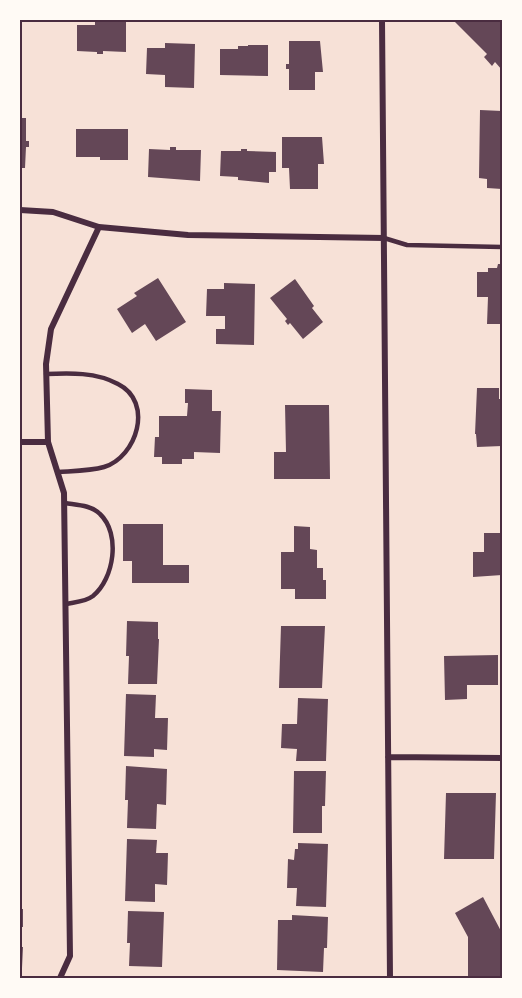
<svg xmlns="http://www.w3.org/2000/svg" width="522" height="998" viewBox="0 0 522 998" font-family="Jost,sans-serif">
<rect width="100%" height="100%" fill="#f7e1d7"/>
<path fill="#644757" d="M 107,20 L 126,21 L 126,52 L 103,51 L 103,54 L 97,54 L 97,52 L 77,51 L 77,25 L 95,25 L 95,22 L 107,22 Z
M 456,20 L 502,20 L 502,70 L 495,62 L 492,66 L 484,57 L 487,54 L 454,21 Z
M 289,41 L 320,41 L 323,72 L 315,72 L 315,90 L 289,90 L 289,69 L 286,69 L 286,64 L 289,64 Z
M 165,43 L 195,44 L 194,88 L 165,87 L 165,75 L 146,74 L 147,48 L 165,48 Z
M 248,45 L 268,45 L 268,76 L 220,75 L 220,49 L 238,49 L 238,46 L 248,46 Z
M 20,76 L 22,76 L 22,92 L 20,92 Z
M 480,110 L 502,111 L 502,189 L 487,188 L 487,179 L 479,178 Z
M 20,118 L 26,118 L 26,141 L 29,141 L 29,147 L 26,147 L 25,168 L 20,168 Z
M 76,129 L 128,129 L 128,160 L 100,160 L 100,157 L 76,157 Z
M 282,137 L 322,137 L 324,164 L 318,164 L 318,189 L 290,189 L 289,168 L 282,168 Z
M 170,147 L 176,147 L 176,150 L 201,150 L 200,181 L 148,177 L 149,149 L 170,150 Z
M 241,149 L 247,149 L 247,151 L 276,152 L 276,172 L 269,172 L 269,183 L 238,180 L 238,177 L 220,176 L 221,151 L 241,151 Z
M 498,264 L 502,264 L 502,324 L 487,324 L 488,297 L 477,297 L 477,272 L 488,272 L 488,268 L 497,268 Z
M 158,278 L 186,322 L 156,341 L 145,324 L 132,333 L 117,309 L 137,296 L 134,293 Z
M 295,279 L 314,306 L 312,308 L 323,322 L 303,339 L 290,323 L 288,325 L 285,321 L 287,319 L 270,298 Z
M 224,283 L 255,284 L 254,345 L 216,344 L 216,329 L 225,329 L 225,316 L 206,316 L 207,289 L 224,289 Z
M 477,388 L 499,388 L 499,399 L 502,399 L 502,446 L 477,447 L 476,434 L 475,434 Z
M 185,389 L 212,390 L 212,411 L 221,411 L 220,453 L 194,452 L 194,459 L 182,459 L 182,464 L 162,464 L 162,457 L 154,457 L 155,437 L 159,437 L 159,416 L 187,416 L 188,403 L 185,403 Z
M 285,405 L 329,405 L 330,479 L 274,479 L 274,452 L 286,452 Z
M 123,524 L 163,524 L 163,565 L 189,565 L 189,583 L 132,583 L 132,561 L 123,561 Z
M 294,526 L 310,527 L 310,549 L 317,550 L 317,568 L 323,568 L 323,580 L 326,580 L 326,599 L 295,599 L 295,589 L 281,589 L 281,552 L 294,552 Z
M 484,533 L 502,533 L 502,575 L 473,577 L 473,552 L 484,552 Z
M 127,621 L 158,622 L 158,639 L 159,639 L 157,684 L 128,684 L 129,656 L 126,656 Z
M 281,626 L 325,626 L 322,688 L 279,688 Z
M 498,655 L 498,685 L 467,685 L 467,699 L 445,700 L 444,656 Z
M 126,694 L 156,695 L 155,718 L 168,718 L 167,750 L 154,749 L 154,757 L 124,756 Z
M 298,698 L 328,699 L 326,761 L 296,761 L 297,749 L 281,748 L 282,724 L 297,724 Z
M 126,766 L 167,769 L 166,805 L 157,804 L 156,829 L 127,828 L 128,800 L 125,800 Z
M 294,771 L 326,771 L 325,806 L 322,806 L 322,833 L 293,833 Z
M 446,793 L 496,793 L 494,859 L 444,859 Z
M 127,839 L 157,840 L 156,853 L 168,853 L 167,885 L 155,884 L 155,902 L 125,901 Z
M 298,843 L 328,844 L 326,907 L 296,906 L 297,888 L 287,888 L 288,859 L 294,860 L 295,849 L 298,849 Z
M 483,897 L 502,933 L 502,978 L 468,978 L 468,937 L 455,913 Z
M 20,909 L 23,909 L 23,927 L 20,927 Z
M 128,911 L 164,912 L 162,967 L 129,966 L 130,943 L 127,943 Z
M 292,915 L 328,917 L 327,948 L 324,948 L 323,972 L 277,970 L 278,920 L 292,920 Z
M 20,947 L 23,947 L 22,968 L 20,968 Z"/>
<g fill="none" stroke-linecap="round" stroke-linejoin="round">
<path stroke="#4a2c40" stroke-width="4.5" d="M 384,238 L 407,245 L 502,247
M 46,374 C 70,373 96,372 118,384 C 154,402 137,457 104,467 C 90,471 72,471 58,472
M 65,503 C 77,505 91,505 100,514 C 121,534 114,579 93,596 C 85,602 75,602 66,604"/>
<path stroke="#4a2c40" stroke-width="6" d="M 382,20 L 390,978
M 20,210 L 53,212 L 99,227 L 188,235 L 384,238
M 20,442 L 48,442
M 388,757 L 502,758
M 60,978 L 70,956 L 64,493 L 48,442 L 46,364 L 51,329 L 99,227"/>
</g>
<rect width="522" height="998" fill="none" stroke="#fffaf5" stroke-width="42"/>
<rect x="21" y="21" width="480" height="956" fill="none" stroke="#4a2c40" stroke-width="2"/>
</svg>
